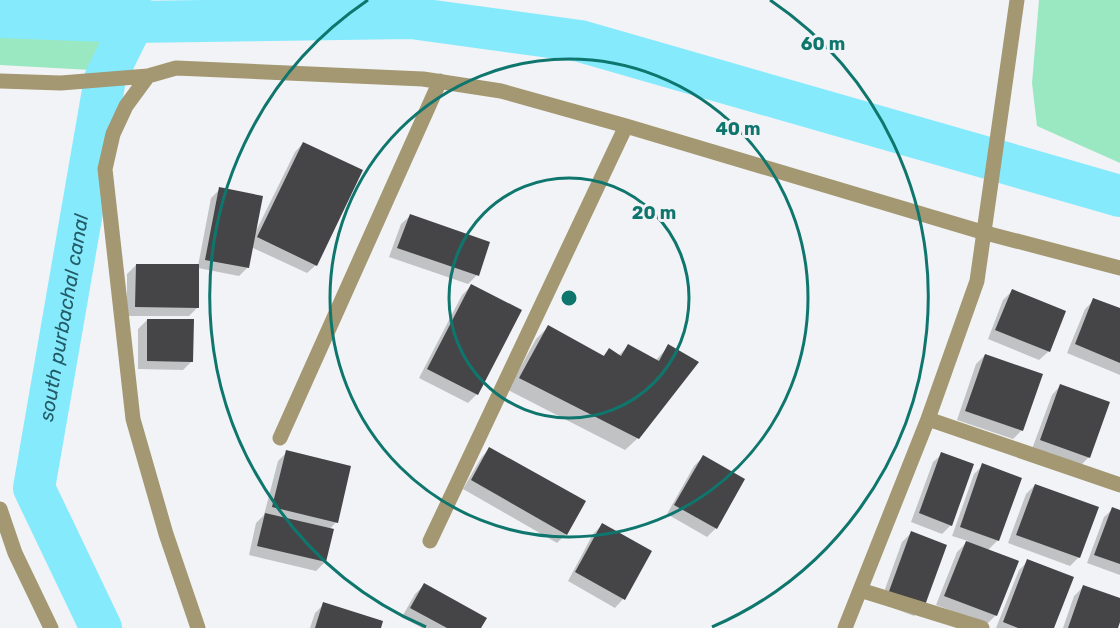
<svg xmlns="http://www.w3.org/2000/svg" width="1120" height="628" viewBox="0 0 1120 628" font-family="Rubik,sans-serif">
<rect width="100%" height="100%" fill="#f2f3f6"/>
<path fill="#9ae8c1" d="M 1039,0 L 1120,0 L 1120,163 L 1037,126 L 1032,83 Z
M 0,17 L 133,22 L 91,70 L 0,65 Z"/>
<path fill="#0003" d="M 303,143 L 316,265 L 307,273 L 251,247 L 248,267 L 239,276 L 198,268 L 198,307 L 189,316 L 127,316 L 127,274 L 136,265 L 198,266 L 211,198 L 220,189 L 255,233 L 295,152 Z
M 410,216 L 477,275 L 468,284 L 389,257 L 401,224 Z
M 471,286 L 477,394 L 468,403 L 419,378 L 462,295 Z
M 1012,291 L 1064,312 L 1048,352 L 1039,360 L 988,339 L 1003,300 Z
M 1094,300 L 1120,310 L 1120,375 L 1067,353 L 1085,309 Z
M 147,320 L 192,361 L 183,370 L 138,369 L 138,329 Z
M 548,327 L 602,357 L 609,350 L 618,356 L 628,346 L 655,361 L 669,346 L 638,438 L 625,450 L 508,390 L 536,339 Z
M 985,355 L 1022,430 L 1013,439 L 957,420 L 976,364 Z
M 1060,386 L 1089,457 L 1080,466 L 1032,449 L 1052,395 Z
M 489,449 L 566,534 L 557,543 L 463,489 L 481,458 Z
M 287,452 L 336,522 L 329,530 L 332,530 L 325,562 L 316,571 L 249,555 L 256,523 L 264,515 L 278,461 Z
M 942,454 L 951,525 L 942,534 L 911,522 L 933,462 Z
M 703,457 L 716,528 L 707,537 L 667,514 L 694,466 Z
M 983,465 L 998,540 L 987,551 L 996,615 L 987,624 L 936,605 L 957,552 L 968,541 L 952,536 L 974,474 Z
M 1035,485 L 1079,557 L 1070,566 L 1008,543 L 1026,494 Z
M 1113,509 L 1120,511 L 1120,575 L 1087,563 L 1104,517 Z
M 602,525 L 623,599 L 615,608 L 568,581 L 593,534 Z
M 911,533 L 923,607 L 914,616 L 880,603 L 902,542 Z
M 1028,561 L 1053,628 L 996,628 L 1019,570 Z
M 424,585 L 479,628 L 422,628 L 402,617 L 415,594 Z
M 1083,587 L 1120,599 L 1120,618 L 1116,628 L 1063,628 L 1074,596 Z
M 324,604 L 379,628 L 310,628 L 315,613 Z"/>
<g fill="none" stroke-linecap="round" stroke-linejoin="round">
<g stroke="#86eafd" stroke-width="42">
<path d="M 0,17 L 133,22 L 411,18 L 580,41 L 1120,196"/>
<path id="s1" d="M 101,628 L 34,488 L 105,79 L 133,22 L 130,0"/>
</g>
</g>
<path fill="#454548" d="M 303,142 L 363,170 L 317,266 L 257,237 Z
M 219,187 L 263,196 L 249,268 L 205,260 Z
M 410,214 L 490,242 L 479,276 L 397,248 Z
M 136,264 L 199,264 L 199,308 L 135,307 Z
M 471,284 L 522,310 L 478,395 L 427,369 Z
M 1012,289 L 1066,311 L 1050,352 L 995,330 Z
M 1093,298 L 1120,308 L 1120,363 L 1075,344 Z
M 147,319 L 194,319 L 193,362 L 147,361 Z
M 548,325 L 604,356 L 609,348 L 621,356 L 628,344 L 659,361 L 668,344 L 699,362 L 639,439 L 519,378 Z
M 985,354 L 1043,374 L 1023,431 L 965,411 Z
M 1060,384 L 1110,402 L 1090,458 L 1040,440 Z
M 489,447 L 586,501 L 567,535 L 471,480 Z
M 286,450 L 351,466 L 338,523 L 272,507 Z
M 941,452 L 974,464 L 952,526 L 919,513 Z
M 703,455 L 745,479 L 717,529 L 674,505 Z
M 982,463 L 1022,478 L 999,541 L 960,527 Z
M 1035,484 L 1099,507 L 1080,558 L 1016,535 Z
M 1112,507 L 1120,510 L 1120,564 L 1094,555 Z
M 265,513 L 334,529 L 326,562 L 257,546 Z
M 602,523 L 652,551 L 625,600 L 575,572 Z
M 911,531 L 947,545 L 924,608 L 888,594 Z
M 966,541 L 1019,561 L 997,616 L 944,596 Z
M 1027,559 L 1074,577 L 1054,628 L 1018,628 L 1003,622 Z
M 424,583 L 487,618 L 481,628 L 447,628 L 410,608 Z
M 1083,585 L 1120,598 L 1120,622 L 1118,628 L 1068,628 Z
M 323,602 L 383,621 L 381,628 L 315,628 Z"/>
<g fill="none" stroke-linecap="round" stroke-linejoin="round">
<path stroke="#a39872" stroke-width="15" d="M 0,81 L 61,83 L 148,76
M 928,419 L 1120,485
M 280,438 L 440,81
M 0,509 L 15,553 L 51,628
M 430,541 L 626,126
M 860,590 L 982,628
M 198,628 L 166,534 L 133,419 L 105,169 L 113,134 L 126,106 L 148,76 L 176,68 L 423,79 L 501,91 L 626,126 L 982,232 L 1120,268
M 845,628 L 928,419 L 977,281 L 1017,0"/>
</g>
<g fill="none" stroke="#0f766e" stroke-width="3">
<circle cx="569" cy="298" r="120"/>
<circle cx="569" cy="298" r="239"/>
<path d="M426 627A359 359 0 0 1 368 0M770 0A359 359 0 0 1 712 627"/>
</g>
<g text-anchor="middle" dominant-baseline="central" stroke-width="6" stroke-linejoin="round" paint-order="stroke">
<g font-size="20" font-style="italic" fill="#235c66" stroke="#f2f3f6">
<text stroke="none"><textPath href="#s1" startOffset="328">south purbachal canal</textPath></text>
</g>
</g>
<circle cx="569" cy="298" r="9" fill="#0f766e" stroke="#f2f3f6" stroke-width="3"/>
<g font-size="18" text-anchor="middle" font-weight="bold" fill="#0f766e" stroke="#f2f3f6" stroke-width="6" stroke-linejoin="round" paint-order="stroke">
<text x="823" y="50">60 m</text>
<text x="738" y="135">40 m</text>
<text x="654" y="219">20 m</text>
</g>
</svg>
